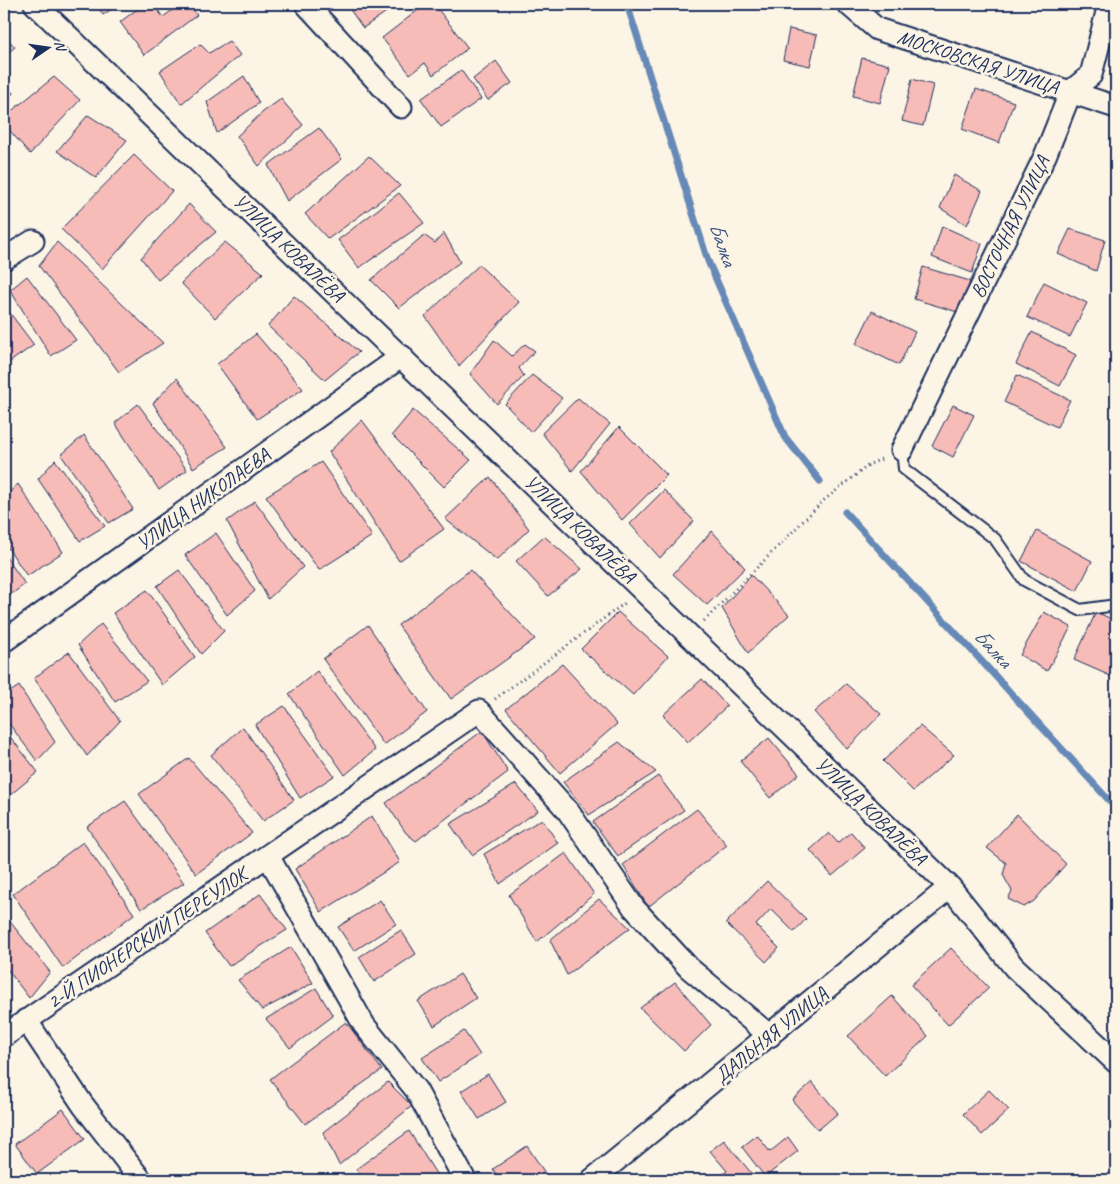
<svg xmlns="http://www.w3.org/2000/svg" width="1120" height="1184" viewBox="0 0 1120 1184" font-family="Caveat,sans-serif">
<rect width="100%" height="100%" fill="#fcf5e5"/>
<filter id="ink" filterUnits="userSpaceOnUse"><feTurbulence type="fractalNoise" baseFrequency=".02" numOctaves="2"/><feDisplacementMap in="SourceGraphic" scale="10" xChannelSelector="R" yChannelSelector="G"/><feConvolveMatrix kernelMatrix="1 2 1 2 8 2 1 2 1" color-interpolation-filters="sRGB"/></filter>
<g filter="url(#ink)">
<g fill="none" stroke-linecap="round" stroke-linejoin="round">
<path stroke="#6689b7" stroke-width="7" d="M 627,4 L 708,261 L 785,437 L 820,481
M 845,512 L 1116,808"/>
</g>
<path fill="#f7bbb8" stroke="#1b2f5e" d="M 96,4 L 119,4 L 103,15 Z
M 144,4 L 153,4 L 163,17 L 181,4 L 188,4 L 197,15 L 144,55 L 120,22 Z
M 346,4 L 398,4 L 363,28 Z
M 426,4 L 434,4 L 468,48 L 433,75 L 425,63 L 410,74 L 382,38 Z
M 789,29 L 817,35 L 810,66 L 783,60 Z
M 4,35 L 15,47 L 4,56 Z
M 229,41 L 240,55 L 181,104 L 160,71 L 200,44 L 209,53 Z
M 862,58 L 890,65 L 880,103 L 853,96 Z
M 496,61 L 512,83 L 488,100 L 473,79 Z
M 461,70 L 481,99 L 441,127 L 421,99 Z
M 244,76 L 259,103 L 217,133 L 207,102 Z
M 54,77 L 80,100 L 30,154 L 4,124 L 4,117 Z
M 912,79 L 933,85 L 923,126 L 902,121 Z
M 4,83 L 13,93 L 4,104 Z
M 976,89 L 1014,102 L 999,143 L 962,129 Z
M 281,99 L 303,125 L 259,166 L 237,136 L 263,112 Z
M 88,115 L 127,140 L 96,178 L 57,151 Z
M 319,128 L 342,159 L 287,201 L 268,165 Z
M 134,155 L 172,191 L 102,269 L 61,229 Z
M 369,156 L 400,186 L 328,239 L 305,214 Z
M 954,175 L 982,191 L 967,225 L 940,208 Z
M 399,193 L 424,223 L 359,268 L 338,240 Z
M 189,204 L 216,232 L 158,280 L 141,258 Z
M 942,226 L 982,244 L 972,273 L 932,257 Z
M 1070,229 L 1105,240 L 1096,271 L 1058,254 Z
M 444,233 L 460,262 L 399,308 L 371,280 L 424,235 L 435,243 Z
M 57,242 L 163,343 L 119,372 L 39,266 Z
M 225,242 L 263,273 L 215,318 L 181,283 Z
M 479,265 L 519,302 L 459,366 L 425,316 Z
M 923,267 L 970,281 L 961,313 L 914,299 Z
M 27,276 L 76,340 L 51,356 L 10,290 Z
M 1044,282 L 1087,303 L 1070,337 L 1027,317 Z
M 294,296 L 359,352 L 325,380 L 268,326 Z
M 4,305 L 34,345 L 4,366 Z
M 872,311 L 915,332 L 899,365 L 856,344 Z
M 1032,332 L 1076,355 L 1060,386 L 1016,364 Z
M 256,334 L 303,389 L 257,419 L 217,364 Z
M 494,340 L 512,356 L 525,344 L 535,351 L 519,368 L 524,376 L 497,404 L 470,374 Z
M 532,375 L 562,398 L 531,432 L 505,404 Z
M 1017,375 L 1070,400 L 1057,427 L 1004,402 Z
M 177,378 L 227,447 L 193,468 L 153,403 Z
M 578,398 L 610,424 L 572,471 L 542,433 Z
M 138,404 L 187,470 L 159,490 L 115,423 Z
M 953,405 L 974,415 L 953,457 L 932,446 Z
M 413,410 L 471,460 L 444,487 L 392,435 Z
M 362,420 L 444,529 L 399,561 L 329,452 Z
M 619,427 L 667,475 L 622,520 L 581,471 Z
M 84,435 L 133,509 L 109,523 L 61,455 Z
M 55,460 L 105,526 L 80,541 L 38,479 Z
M 321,462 L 372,536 L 319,570 L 266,496 Z
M 490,477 L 529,529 L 497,560 L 445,519 Z
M 18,484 L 63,552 L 27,576 L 4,542 L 4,497 Z
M 664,490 L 694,521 L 660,558 L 630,524 Z
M 255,501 L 303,567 L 268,599 L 227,521 Z
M 712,531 L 745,568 L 707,605 L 673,574 Z
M 1037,531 L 1092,561 L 1077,591 L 1021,561 Z
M 216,533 L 255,591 L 227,615 L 185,555 Z
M 544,536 L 582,569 L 548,596 L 516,561 Z
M 4,554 L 25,584 L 4,600 Z
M 179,570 L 224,631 L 201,654 L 157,586 Z
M 470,570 L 535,639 L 451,699 L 398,625 Z
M 751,575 L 789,615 L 748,653 L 722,608 Z
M 147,590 L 195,657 L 162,685 L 113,613 Z
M 618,612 L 668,656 L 633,695 L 581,649 Z
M 1044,612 L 1071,627 L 1047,671 L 1020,655 Z
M 1096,612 L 1116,621 L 1115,678 L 1074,660 Z
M 101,624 L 147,681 L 115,702 L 78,645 Z
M 368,625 L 427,712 L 384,745 L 323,659 Z
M 69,652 L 120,721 L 87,756 L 34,678 Z
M 562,664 L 617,724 L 560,773 L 506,709 Z
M 317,671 L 375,750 L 345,775 L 289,694 Z
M 702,679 L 727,706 L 688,742 L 663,715 Z
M 846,684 L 881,714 L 847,749 L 814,712 Z
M 19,686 L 55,742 L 37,761 L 4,717 L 4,696 Z
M 284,706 L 334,776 L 300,798 L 255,725 Z
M 920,726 L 954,755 L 913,791 L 883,761 Z
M 243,727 L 294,800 L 263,821 L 211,755 Z
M 4,729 L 38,772 L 4,800 Z
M 482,731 L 508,772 L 416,841 L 406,833 L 386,803 Z
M 769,738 L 799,774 L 770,798 L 740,761 Z
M 619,742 L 656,772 L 589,815 L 563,782 Z
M 189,758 L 252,833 L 196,874 L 139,794 Z
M 658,776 L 684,810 L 618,856 L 593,822 Z
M 516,784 L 538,811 L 472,855 L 450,824 Z
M 125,801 L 184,883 L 141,909 L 87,827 Z
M 697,809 L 727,845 L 648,907 L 623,865 Z
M 1017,814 L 1066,864 L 1034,901 L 1024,907 L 1008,899 L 1012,891 L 1003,875 L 1006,863 L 987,848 Z
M 372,816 L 400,862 L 321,912 L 295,869 Z
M 542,819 L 558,843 L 500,884 L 484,854 Z
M 851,832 L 865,848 L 832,876 L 810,850 L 829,833 L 838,843 Z
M 83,842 L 134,914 L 63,968 L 13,894 Z
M 566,853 L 594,894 L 537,942 L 509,895 Z
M 767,881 L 806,919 L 794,932 L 771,909 L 756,925 L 779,948 L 766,962 L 726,923 Z
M 260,894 L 287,930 L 229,966 L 205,933 Z
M 599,899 L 630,928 L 567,975 L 550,940 Z
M 380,900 L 396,924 L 354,951 L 338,927 Z
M 4,914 L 50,972 L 29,998 L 4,965 Z
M 401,930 L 416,954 L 374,982 L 359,957 Z
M 291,947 L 313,983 L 262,1010 L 238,980 Z
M 951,948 L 989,988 L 948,1025 L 911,985 Z
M 460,974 L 476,998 L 434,1026 L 418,1001 Z
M 675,982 L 711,1025 L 684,1051 L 640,1008 Z
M 316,988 L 333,1016 L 290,1048 L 266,1019 Z
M 892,996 L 928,1036 L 885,1076 L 848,1036 Z
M 346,1022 L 382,1070 L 305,1124 L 270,1079 Z
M 464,1031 L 480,1055 L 438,1082 L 422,1058 Z
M 488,1074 L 506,1102 L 479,1119 L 461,1091 Z
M 388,1082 L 412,1106 L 339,1165 L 323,1132 Z
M 812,1082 L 838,1113 L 818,1130 L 792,1100 Z
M 989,1090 L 1009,1110 L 982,1135 L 963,1114 Z
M 63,1109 L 85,1139 L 37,1174 L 15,1144 Z
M 409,1131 L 440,1180 L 363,1180 L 356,1169 Z
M 757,1135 L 770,1152 L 788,1137 L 798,1151 L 765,1177 L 742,1147 Z
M 724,1140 L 757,1180 L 715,1180 L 727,1171 L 710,1151 Z
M 527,1146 L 547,1176 L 541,1180 L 500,1180 L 493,1169 Z"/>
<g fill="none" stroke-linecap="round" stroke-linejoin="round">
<g stroke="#1b2f5e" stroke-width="14">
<path id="lane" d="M 902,450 L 904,469 L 995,539 L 1024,580 L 1080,610 L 1116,605"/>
</g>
<g stroke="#1b2f5e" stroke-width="25">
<path id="street" d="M 35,4 L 950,887 L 1014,967 L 1116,1062
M 306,4 L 401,107
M 848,4 L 877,29 L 1116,107
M 4,259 L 33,241
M 902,450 L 1045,156 L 1071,91 L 1091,75 L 1109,4
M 4,641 L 402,356
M 268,856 L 364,1025 L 416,1090 L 465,1180
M 26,1020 L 83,1105 L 141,1180
M 4,1036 L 479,711 L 568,811 L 634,908 L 689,968 L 770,1036
M 592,1180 L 950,887"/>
</g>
<path stroke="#1b2f5e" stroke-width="3" stroke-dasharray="1 4" stroke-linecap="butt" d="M 704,621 L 823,501 L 870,464 L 884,458
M 495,699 L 625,603"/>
<use href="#lane" stroke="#fcf5e5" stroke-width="10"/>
<use href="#street" stroke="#fcf5e5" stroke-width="21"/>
</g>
</g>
<g text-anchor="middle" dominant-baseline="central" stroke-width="5" stroke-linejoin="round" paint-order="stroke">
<g font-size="20" fill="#1b2f5e" stroke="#fcf5e5">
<text transform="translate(978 62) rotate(18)">МОСКОВСКАЯ УЛИЦА</text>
<text transform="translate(1010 227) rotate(-64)">ВОСТОЧНАЯ УЛИЦА</text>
<text transform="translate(289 248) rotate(44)">УЛИЦА КОВАЛЁВА</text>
<text transform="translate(203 499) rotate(-36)">УЛИЦА НИКОЛАЕВА</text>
<text transform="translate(580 529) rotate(44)">УЛИЦА КОВАЛЁВА</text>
<text transform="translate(871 811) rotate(44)">УЛИЦА КОВАЛЁВА</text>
<text transform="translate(147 938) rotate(-34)">2-Й ПИОНЕРСКИЙ ПЕРЕУЛОК</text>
<text transform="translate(771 1035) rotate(-39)">ДАЛЬНЯЯ УЛИЦА</text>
</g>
<g font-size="21" font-style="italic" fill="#3a5483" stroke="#fcf5e5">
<text transform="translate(723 244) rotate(70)">Балка</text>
<text transform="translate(993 648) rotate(47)">Балка</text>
</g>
</g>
<rect width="1120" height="1184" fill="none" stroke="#fcf5e5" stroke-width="20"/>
<rect x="10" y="10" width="1100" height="1164" fill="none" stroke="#1b2f5e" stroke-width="2" filter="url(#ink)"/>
<g transform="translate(48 48) rotate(77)" stroke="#fcf5e5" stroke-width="4" paint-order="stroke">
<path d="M0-4L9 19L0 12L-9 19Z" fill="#1b2f5e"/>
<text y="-8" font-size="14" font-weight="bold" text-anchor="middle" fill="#1b2f5e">N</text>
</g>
</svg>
